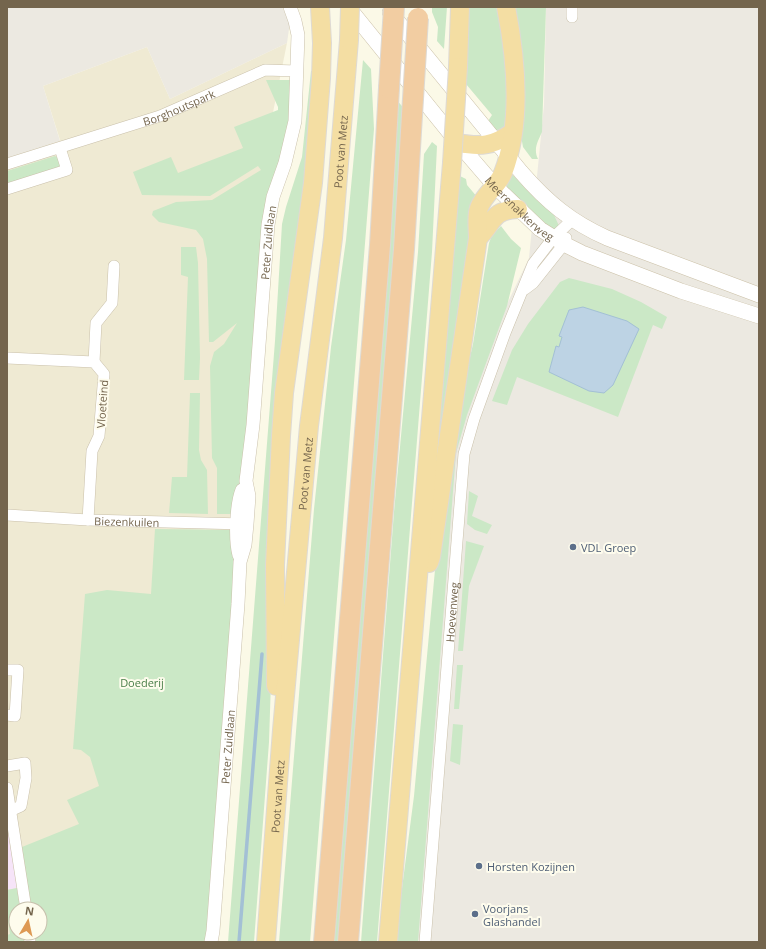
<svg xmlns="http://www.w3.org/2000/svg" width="766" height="949" viewBox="0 0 766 949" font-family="'Open Sans',sans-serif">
<rect width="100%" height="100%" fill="#fbf9e7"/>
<path fill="#efead3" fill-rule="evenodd" d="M 287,43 L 268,137 L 194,942 L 7,942 L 7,158 L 60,140 L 43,86 L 147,47 L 170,99 ZM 16,909 L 40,909 L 40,933 L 16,933 Z"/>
<path fill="#ece9e1" d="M 7,7 L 282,7 L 290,22 L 287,43 L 170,99 L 147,47 L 43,86 L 60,141 L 7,158 Z
M 546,7 L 759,7 L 759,942 L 413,942 L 451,446 L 496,327 L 529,258 L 544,105 Z"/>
<path fill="#f6e4f8" d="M 7,823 L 17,888 L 7,890 Z"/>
<path fill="#cbe8c6" d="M 432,7 L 447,7 L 444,49 L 437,41 L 438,27 L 432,12 Z
M 469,7 L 499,7 L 503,37 L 506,73 L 506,118 L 505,127 L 498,134 L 488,121 L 492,115 L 466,84 Z
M 514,7 L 546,7 L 542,132 C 538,141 533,149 538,159 L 532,159 L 523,147 L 521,136 Z
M 363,60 L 371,69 L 374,129 L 310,942 L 279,942 L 314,509 L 331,347 L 346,240 Z
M 314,70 L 272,651 L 269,742 L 254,942 L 228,942 L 275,341 L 282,224 L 286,207 L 302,157 L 311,71 Z
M 266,80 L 292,80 L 288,129 L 283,153 L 241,477 L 236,514 L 217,514 L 217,468 L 212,458 L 210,366 L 214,352 L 224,344 L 237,323 L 213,342 L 209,342 L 207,259 L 203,239 L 196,230 L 159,222 L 152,215 L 153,211 L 176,202 L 212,200 L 261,170 L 258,166 L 210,196 L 142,195 L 133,172 L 171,157 L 178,173 L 243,148 L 234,127 L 278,110 L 278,107 Z
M 396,99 L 406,111 L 340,942 L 331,942 Z
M 432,142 L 437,146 L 432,252 L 377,942 L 361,942 L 394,512 L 418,252 L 424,154 Z
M 55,156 L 60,159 L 61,165 L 60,168 L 7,185 L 7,171 Z
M 511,173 L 529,192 L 554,215 L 560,228 L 556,231 L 541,221 L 503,186 Z
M 460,176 L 466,179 L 467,185 L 478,198 L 432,516 L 434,443 Z
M 501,226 L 511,239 L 521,248 L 507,306 L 467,415 L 456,453 L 418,942 L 396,942 L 401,896 L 414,796 L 440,516 L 461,396 L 473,344 L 489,243 L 492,235 Z
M 181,247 L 196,247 L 198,263 L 200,358 L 199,380 L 184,380 L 188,277 L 181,275 Z
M 569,278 L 612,289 L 641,302 L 667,317 L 662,329 L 653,325 L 618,417 L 517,377 L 507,405 L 492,401 L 512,350 L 528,324 L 560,282 Z
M 190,393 L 200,393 L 199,450 L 201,460 L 207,470 L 208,514 L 169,513 L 172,477 L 187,477 Z
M 469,491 L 478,496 L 472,516 L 492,525 L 487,534 L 475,530 L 467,524 Z
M 155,529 L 235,530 L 231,631 L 206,942 L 35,942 L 34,933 L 40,933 L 40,909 L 31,909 L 22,847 L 79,824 L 67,800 L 99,786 L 90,757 L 81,750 L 73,749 L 85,594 L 107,590 L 151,594 Z
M 466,541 L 484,546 L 469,586 L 463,651 L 458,651 Z
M 457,665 L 463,665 L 459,709 L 454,709 Z
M 453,724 L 463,725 L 460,765 L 450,761 Z
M 17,888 L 20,909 L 16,909 L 16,933 L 24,933 L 25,942 L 7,942 L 7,935 L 10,934 L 7,914 L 7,890 Z"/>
<path fill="#bdd3e4" stroke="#a3c0d5" d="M 583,307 L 627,321 L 639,329 L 613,385 L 604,393 L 589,391 L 549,372 L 556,346 L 559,347 L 562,337 L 559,336 L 569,310 Z"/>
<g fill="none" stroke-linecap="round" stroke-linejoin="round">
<path stroke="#a3c0d5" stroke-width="3.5" d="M 239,942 L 262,654"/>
<g stroke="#cac1ab" stroke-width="12">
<g id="minor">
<path d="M 572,17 L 572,7"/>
<path id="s1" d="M 7,164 L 160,116 L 265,70 L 297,71"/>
<path d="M 7,189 L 67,170 L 60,148"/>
<path d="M 525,289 L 533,283 L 564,244 L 566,238"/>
<path d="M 7,358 L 94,362 L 104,374 L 99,436 L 92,451 L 88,520"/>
<path d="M 94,362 L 96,323 L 112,303 L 114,266"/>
<path id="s2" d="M 7,515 L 88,520 L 244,524"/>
<path d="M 7,670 L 18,670 L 15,716 L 7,715"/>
<path d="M 7,766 L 25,763 L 26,778 L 21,806 L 10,811"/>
<path d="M 7,788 L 26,909"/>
<path d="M 29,933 L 30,942"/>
<path id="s3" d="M 425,942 L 464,454 L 474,419 L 505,333 L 533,264 L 553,238 L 572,220"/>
</g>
</g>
<g stroke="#cac1ab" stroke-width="14">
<g id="tertiary">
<path d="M 239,555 C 235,540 236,505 242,490"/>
<path id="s4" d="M 211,942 L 213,931 L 238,604 L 240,562 L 245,545 L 247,524 L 249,496 L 246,481 L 253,425 L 268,225 L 273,197 L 285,163 L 295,121 L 298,35 L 295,21 L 290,7"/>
</g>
</g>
<g stroke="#cbc0a7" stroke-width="16">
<g id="secondary">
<path id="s5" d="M 348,7 L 458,143 L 495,186 L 540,229 L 564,244 L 582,253 L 681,291 L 759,316"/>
<path d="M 390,12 L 521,172 C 547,202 571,222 607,238 L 759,295"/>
</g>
</g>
<g stroke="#dedad4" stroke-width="20">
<g id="trunk">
<path d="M 458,67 L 460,7"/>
<path d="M 458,143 C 481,147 493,146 513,132"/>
<path d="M 478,238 C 494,223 491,210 518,209"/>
<path d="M 429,563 L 431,557 L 478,238 C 478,229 476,217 479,208 C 484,194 498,186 503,173 C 522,124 516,58 506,7"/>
<path d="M 276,686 L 275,565 L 281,436 L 284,393 L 313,183 L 321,78 L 322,43 L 320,7"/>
<path id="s6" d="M 266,942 L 282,730 L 309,426 L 333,238 L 349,40"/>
<path d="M 388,942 L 452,163"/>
</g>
</g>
<g stroke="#dedad4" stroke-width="22">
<path id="motorway" d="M 324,942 L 380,245 L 389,88
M 348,942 L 404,249 L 412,115"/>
</g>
<use href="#minor" stroke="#fff" stroke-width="11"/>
<use href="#tertiary" stroke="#fff" stroke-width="13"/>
<use href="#secondary" stroke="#fff" stroke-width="15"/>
<use href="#trunk" stroke="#f4dea3" stroke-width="18"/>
<use href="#motorway" stroke="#f2cda2" stroke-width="20"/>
<g stroke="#dedad4" stroke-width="20" stroke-linecap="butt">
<path id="trunk-bridge" d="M 349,40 L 350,7
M 452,163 L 458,67"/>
</g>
<g stroke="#dedad4" stroke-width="22" stroke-linecap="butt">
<path id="motorway-bridge" d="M 389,88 L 394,7
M 412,115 L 418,18"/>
</g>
<use href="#trunk-bridge" stroke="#f4dea3" stroke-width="18"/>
<use href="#motorway-bridge" stroke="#f2cda2" stroke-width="20"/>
</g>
<g fill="#5c6f8a" stroke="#fefced" stroke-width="1.5">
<circle cx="573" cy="547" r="4"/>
<circle cx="479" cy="866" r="4"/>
<circle cx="475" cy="914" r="4"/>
</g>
<g text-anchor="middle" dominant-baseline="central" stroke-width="4" stroke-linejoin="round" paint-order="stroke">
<g font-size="11" fill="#74654d" stroke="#fefced">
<text stroke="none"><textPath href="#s1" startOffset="181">Borghoutspark</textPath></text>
<text stroke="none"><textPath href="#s6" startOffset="794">Poot van Metz</textPath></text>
<text stroke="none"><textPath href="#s5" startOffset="265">Meerenakkerweg</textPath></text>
<text stroke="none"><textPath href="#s4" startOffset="703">Peter Zuidlaan</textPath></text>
<text transform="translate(102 404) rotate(-86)">Vloeteind</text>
<text stroke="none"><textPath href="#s6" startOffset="470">Poot van Metz</textPath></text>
<text stroke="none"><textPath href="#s2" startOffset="120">Biezenkuilen</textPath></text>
<text stroke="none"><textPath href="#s3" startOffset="331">Hoevenweg</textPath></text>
<text stroke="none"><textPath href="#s4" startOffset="196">Peter Zuidlaan</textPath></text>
<text stroke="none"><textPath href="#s6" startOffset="146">Poot van Metz</textPath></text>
</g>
<g font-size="11" fill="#4e5e75" stroke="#fefced" text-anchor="start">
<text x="581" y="547">VDL Groep</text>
<text x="487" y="866">Horsten Kozijnen</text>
<text x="483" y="908">Voorjans<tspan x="483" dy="13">Glashandel</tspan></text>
</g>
<g font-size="11" fill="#497e48" stroke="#fefced">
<text x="142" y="682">Doederij</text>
</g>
</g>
<rect width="766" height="949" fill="none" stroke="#74654d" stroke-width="16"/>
<g transform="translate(28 921) rotate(9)"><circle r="19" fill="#fefced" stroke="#c7c0ad"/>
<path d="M0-3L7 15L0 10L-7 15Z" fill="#de9954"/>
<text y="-6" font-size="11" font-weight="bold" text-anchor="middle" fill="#74654d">N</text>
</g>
</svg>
